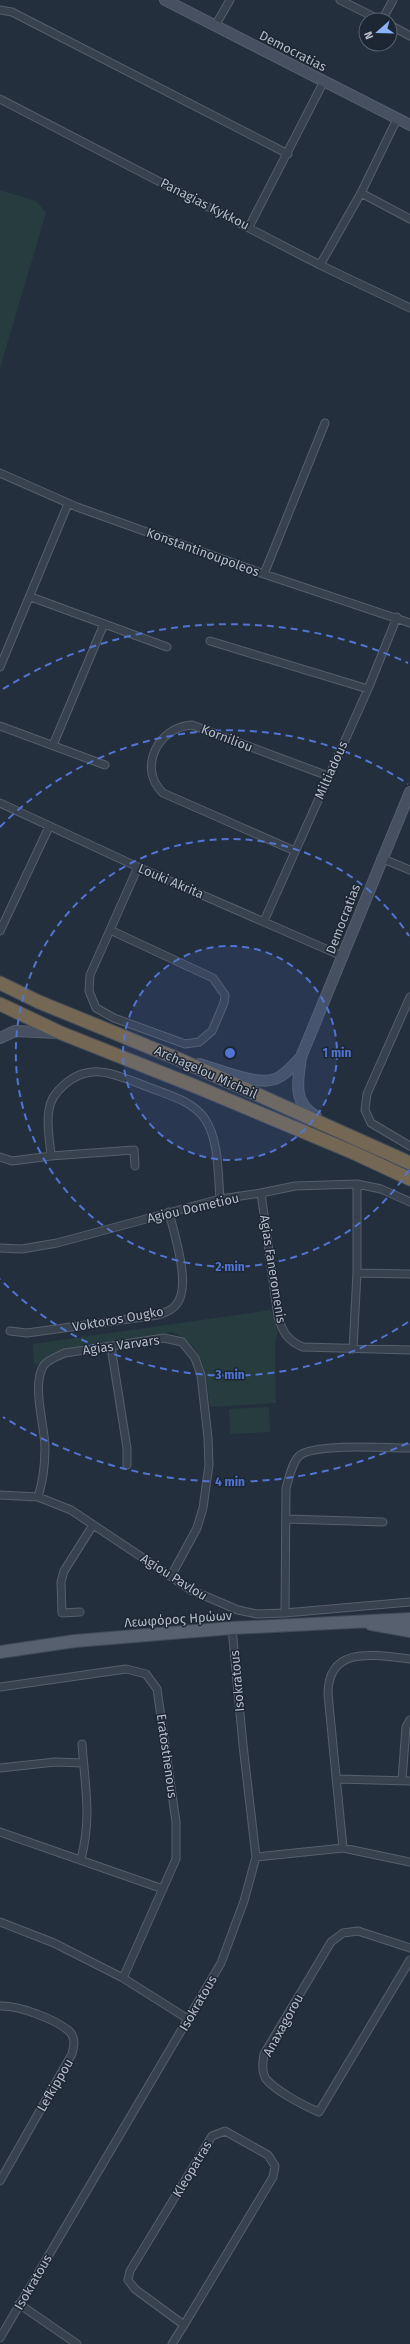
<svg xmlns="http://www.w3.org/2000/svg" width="410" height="2344" viewBox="0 0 410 2344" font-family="'Fira Sans',sans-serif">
<rect width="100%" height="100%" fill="#242f3e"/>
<path fill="#263c3f" d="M 0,190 L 36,201 L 46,213 L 0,368 Z
M 271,1310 L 278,1333 L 275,1341 L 276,1403 L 210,1407 C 206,1373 206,1349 173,1332 L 63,1349 L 49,1355 L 40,1365 L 34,1364 L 33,1344 Z
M 269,1407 L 270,1432 L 230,1434 L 229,1409 Z"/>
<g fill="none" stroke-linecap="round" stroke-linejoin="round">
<g stroke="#565f6c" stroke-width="9">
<path id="street" d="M 340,0 L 380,20
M 0,10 L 12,12 L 288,154
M 382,20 L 393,0
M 390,25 L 410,36
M 215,26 L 230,0
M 0,99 L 320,265 L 410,308
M 361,193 L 410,219
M 249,227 L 324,81
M 320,265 L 361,193 L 397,119
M 0,473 L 77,507 L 264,574 L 410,623
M 264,574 L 325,423
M 31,597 L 167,647
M 210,641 L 368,689
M 0,667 L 68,504
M 0,726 L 105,765
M 53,745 L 104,624
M 0,803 L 138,867 L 342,956
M 295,851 L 163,793 C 137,768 158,727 192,725 L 328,776
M 381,858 L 410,870
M 264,921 L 368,689 L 397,617
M 110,930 L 213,978 L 225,995 L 224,1003 L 212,1031 L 199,1042 L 185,1044 L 114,1018 L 96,1008 L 89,991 L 90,975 L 138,867
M 0,931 L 49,827
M 410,997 L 367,1094 L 365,1110 L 371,1123 L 410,1146
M 51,1156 C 50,1141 46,1124 49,1110 C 50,1100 57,1091 64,1085 C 91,1060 119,1076 148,1087 C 168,1095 193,1101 205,1119 C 219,1140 218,1174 220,1199
M 0,1157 L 12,1161 L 51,1156 L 134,1150 L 135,1166
M 261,1193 L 278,1317 C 283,1333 288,1341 303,1347 L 410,1350
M 0,1248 L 22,1249 L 57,1243 L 220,1199 L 261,1193 L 295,1186 L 357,1184 L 381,1189 L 410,1202
M 357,1273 L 410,1274
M 10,1331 L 27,1333 L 158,1315 C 164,1313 171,1311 175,1306 C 193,1289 174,1234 169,1212
M 111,1347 L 127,1448 L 127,1465
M 353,1349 L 357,1273 L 357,1184
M 0,1495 L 38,1497 L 71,1510 L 191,1590 L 238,1610 L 257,1614 L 285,1613 L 410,1602
M 38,1497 C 43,1481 45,1465 45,1448 C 45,1426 31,1384 44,1365 C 49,1359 58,1356 65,1353 L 164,1338 L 182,1342 L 195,1358 L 201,1375 L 208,1438 L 209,1465 L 203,1508 L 197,1528 L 171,1576
M 286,1519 L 383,1522
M 80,1612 L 62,1613 L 61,1582 L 64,1571 L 93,1525
M 285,1613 L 286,1488 C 289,1478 292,1463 299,1456 C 313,1443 388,1448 410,1448
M 0,1687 L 126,1669 L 146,1674 L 157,1689 L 176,1822 L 176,1859 L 123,1978
M 0,1768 L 55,1762 L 83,1763
M 337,1779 L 410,1781
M 402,1780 L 406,1727 L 410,1720
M 0,1832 L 163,1889
M 343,1848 L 328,1694 C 328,1645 375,1655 410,1659
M 256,1857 L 343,1848 L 410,1862
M 81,1859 C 92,1817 85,1787 82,1744
M 0,1922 L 54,1943 L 123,1978 L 188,2019
M 410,1948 L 358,1931 L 343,1933 L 331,1942 L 264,2054 C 263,2062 261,2071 266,2079 C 276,2091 304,2106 319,2112 L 410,1960
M 0,2006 C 18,2005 55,2019 69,2031 C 76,2038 74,2046 72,2054 L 0,2181
M 19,2304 L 77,2344
M 0,2338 L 221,1963 L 244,1901 L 256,1857 L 243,1745 L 232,1628
M 172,2344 L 184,2325 L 273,2177 L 275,2166 L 268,2155 L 225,2131 L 212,2136 L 130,2271 L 128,2280 L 135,2289 L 184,2325"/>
</g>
<g stroke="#565f6c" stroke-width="12">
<path id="secondary" d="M 165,0 L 410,125
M 0,1038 L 15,1031 L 57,1033
M 301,1057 C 298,1080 292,1103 316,1116
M 199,1064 C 218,1069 257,1086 275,1079 C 286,1075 293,1065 301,1057 L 410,792"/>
</g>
<g stroke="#414a57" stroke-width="14">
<path id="primary" d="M 371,1624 L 410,1631
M 0,1652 L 75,1641 L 232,1628 L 410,1619"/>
</g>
<g stroke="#434c59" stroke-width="15">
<path id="highway" d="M 0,983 L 39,1002 L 176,1058 L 410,1163
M 0,1004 L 61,1033 L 197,1087 L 352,1152 L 410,1179"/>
</g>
<use href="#street" stroke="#38414e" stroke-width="7"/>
<use href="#secondary" stroke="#465061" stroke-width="10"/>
<use href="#primary" stroke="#56606e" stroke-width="12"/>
<use href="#highway" stroke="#746855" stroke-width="13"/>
</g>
<circle cx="230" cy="1053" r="107" fill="#5274d3" fill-opacity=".12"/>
<g fill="none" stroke="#5274d3" stroke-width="2" stroke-dasharray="7 5">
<circle cx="230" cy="1053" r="107"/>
<path d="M409 1170A214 214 0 1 1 409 936"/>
<path d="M408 1322A322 322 0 0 1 0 1279M0 827A322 322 0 0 1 408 784"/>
<path d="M408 1443A429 429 0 0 1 3 1417M3 689A429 429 0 0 1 408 663"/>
</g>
<g text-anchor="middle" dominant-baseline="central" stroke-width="3" stroke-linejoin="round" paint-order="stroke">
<g font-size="13" fill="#b4bcc9" stroke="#1d2633">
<text transform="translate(293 51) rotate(27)">Democratias</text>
<text transform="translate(205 204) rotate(27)">Panagias Kykkou</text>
<text transform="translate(203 552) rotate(20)">Konstantinoupoleos</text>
<text transform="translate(227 738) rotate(21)">Korniliou</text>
<text transform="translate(331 770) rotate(-66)">Miltiadous</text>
<text transform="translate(171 881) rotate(23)">Louki Akrita</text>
<text transform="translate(343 919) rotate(-69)">Democratias</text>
<text transform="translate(206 1072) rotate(24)">Archagelou Michail</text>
<text transform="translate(193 1208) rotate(-13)">Agiou Dometiou</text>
<text transform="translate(273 1269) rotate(81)">Agias Faneromenis</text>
<text transform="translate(118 1319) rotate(-10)">Voktoros Ougko</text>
<text transform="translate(121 1345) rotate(-8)">Agias Varvars</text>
<text transform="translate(174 1577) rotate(32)">Agiou Pavlou</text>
<text transform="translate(178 1619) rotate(-4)">Λεωφόρος Ηρώων</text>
<text transform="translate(237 1681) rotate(-95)">Isokratous</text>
<text transform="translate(167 1756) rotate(82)">Eratosthenous</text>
<text transform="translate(198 2003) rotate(-60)">Isokratous</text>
<text transform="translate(283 2025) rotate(-61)">Anaxagorou</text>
<text transform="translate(55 2085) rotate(-60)">Lefkippou</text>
<text transform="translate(192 2169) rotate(-59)">Kleopatras</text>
<text transform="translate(33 2282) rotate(-60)">Isokratous</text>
</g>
</g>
<circle cx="230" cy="1053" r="6" fill="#5274d3" stroke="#1d2633" stroke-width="2"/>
<g font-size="12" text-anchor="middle" font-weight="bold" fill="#5274d3" stroke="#1d2633" stroke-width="3" stroke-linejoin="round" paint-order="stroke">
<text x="337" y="1057">1 min</text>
<text x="230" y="1271">2 min</text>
<text x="230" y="1379">3 min</text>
<text x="230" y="1486">4 min</text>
</g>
<g transform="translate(378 32) rotate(250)"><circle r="19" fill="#1d2633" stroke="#59626f"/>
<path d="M0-3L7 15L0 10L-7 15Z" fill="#8ab4f8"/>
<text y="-6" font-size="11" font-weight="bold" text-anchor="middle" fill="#b4bcc9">N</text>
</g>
</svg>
